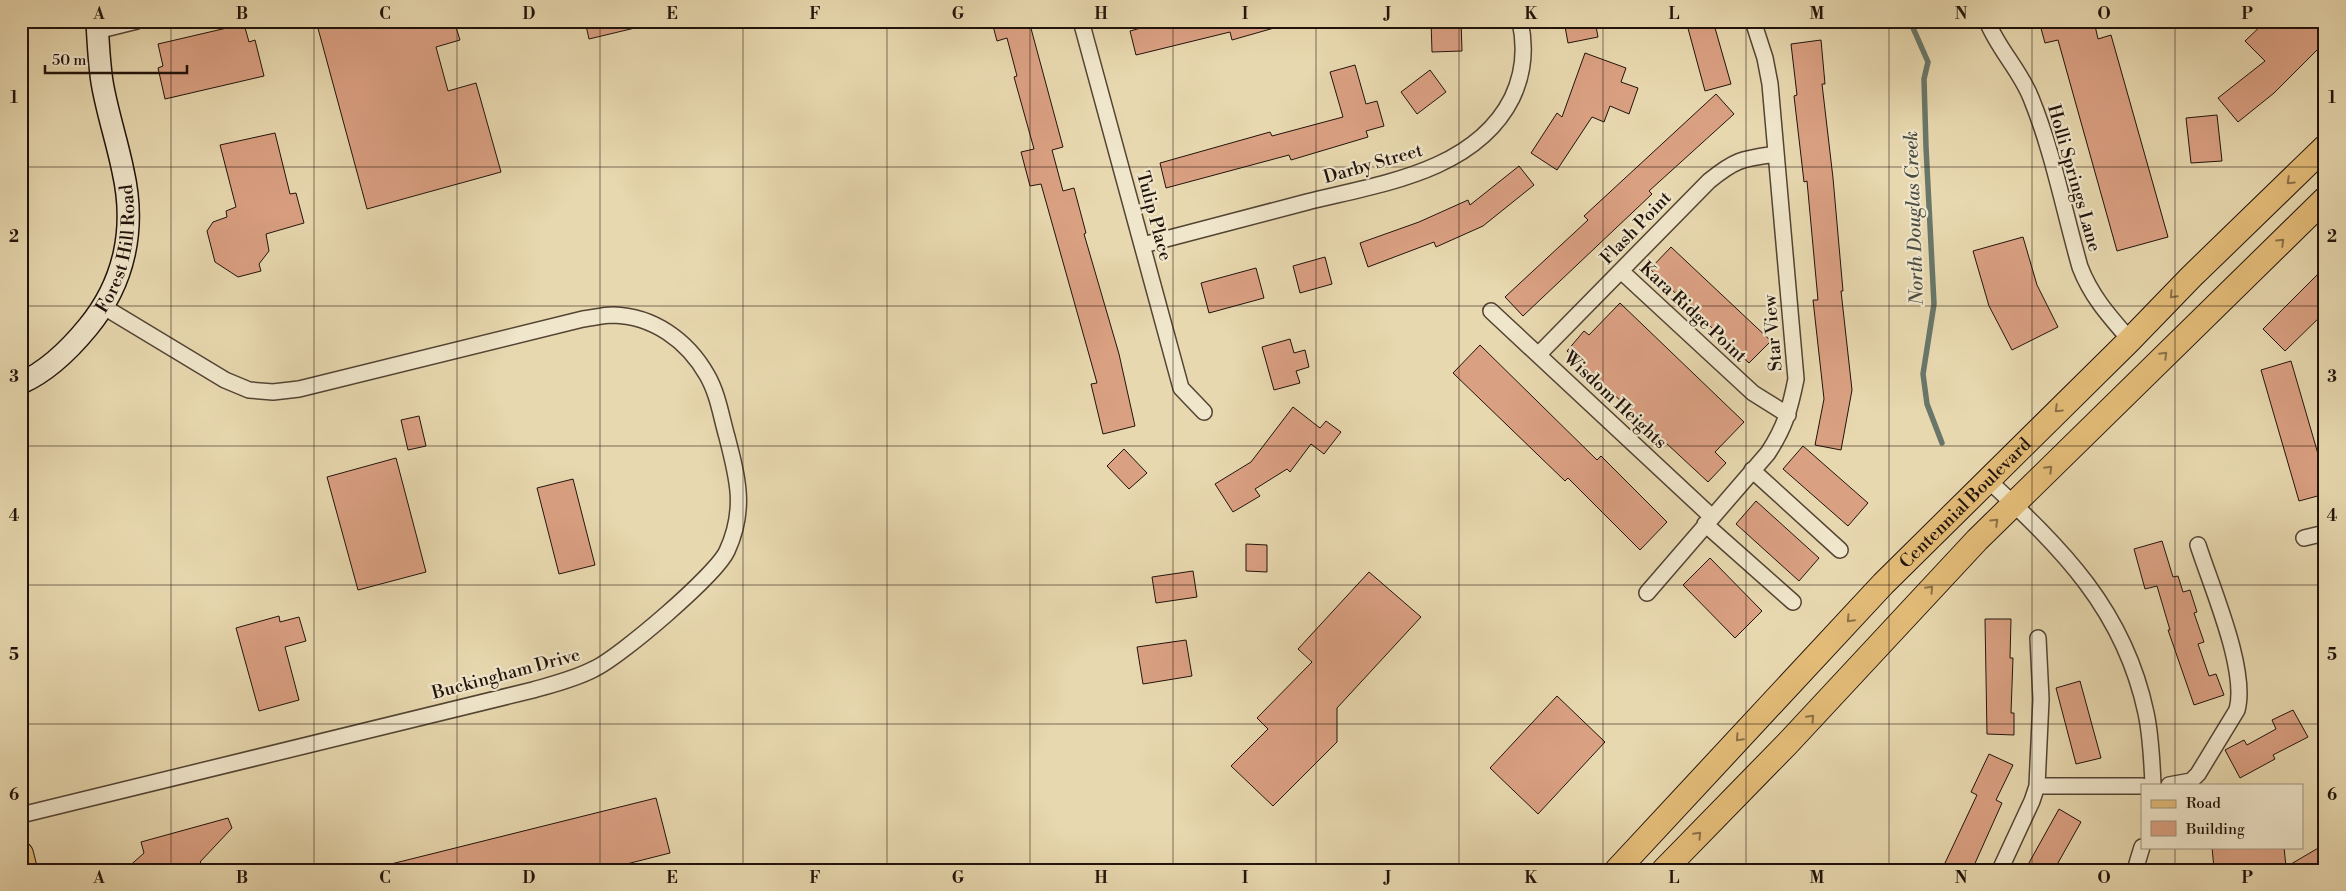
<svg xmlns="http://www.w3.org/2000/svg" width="2346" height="891" viewBox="0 0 2346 891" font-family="'Libre Bodoni',serif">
<rect width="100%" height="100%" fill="#e8d8af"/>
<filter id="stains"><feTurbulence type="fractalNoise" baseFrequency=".004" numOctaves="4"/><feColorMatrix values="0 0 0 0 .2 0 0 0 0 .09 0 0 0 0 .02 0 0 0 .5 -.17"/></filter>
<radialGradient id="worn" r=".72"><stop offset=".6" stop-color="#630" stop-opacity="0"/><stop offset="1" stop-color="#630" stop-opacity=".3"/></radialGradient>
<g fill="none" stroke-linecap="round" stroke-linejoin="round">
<path stroke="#68776a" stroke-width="5.5" d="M 1910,21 L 1928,62 L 1924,79 L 1926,147 L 1934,304 L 1923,374 L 1927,404 L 1942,443"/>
</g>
<path fill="#daa082" stroke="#21130b" d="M 316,21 L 454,21 L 460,40 L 436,47 L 448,91 L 476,83 L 501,172 L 367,209 Z
M 585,21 L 638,21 L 639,27 L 589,39 Z
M 1010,21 L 1029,21 L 1063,147 L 1052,150 L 1063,191 L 1074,188 L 1086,233 L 1084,234 L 1119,354 L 1135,426 L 1103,434 L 1091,384 L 1097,383 L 1041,184 L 1030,186 L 1021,152 L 1034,149 L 1014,77 L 1017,76 L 1007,38 L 997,41 L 993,26 Z
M 1166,21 L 1281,21 L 1281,26 L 1232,40 L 1230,32 L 1136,55 L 1130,31 Z
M 1431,21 L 1461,21 L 1462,51 L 1432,52 Z
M 1564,21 L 1595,21 L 1598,37 L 1568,43 Z
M 1686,21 L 1713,21 L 1731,84 L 1705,91 Z
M 2039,21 L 2094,21 L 2098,39 L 2111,35 L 2168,237 L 2117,251 L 2058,40 L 2045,43 Z
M 2266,21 L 2325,21 L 2325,42 L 2274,93 L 2238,122 L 2218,98 L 2265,61 L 2245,41 Z
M 244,24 L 249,42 L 255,40 L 264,76 L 165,99 L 158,68 L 163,66 L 158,44 Z
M 1821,40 L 1825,84 L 1822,84 L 1833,178 L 1843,291 L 1841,291 L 1852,390 L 1841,450 L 1815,445 L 1824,399 L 1813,300 L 1818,300 L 1807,181 L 1804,182 L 1794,96 L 1797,95 L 1791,44 Z
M 1585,53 L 1626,68 L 1621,82 L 1638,88 L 1629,114 L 1610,106 L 1604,122 L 1592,117 L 1557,170 L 1531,153 L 1557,113 L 1562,117 Z
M 1355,65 L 1366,104 L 1377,101 L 1384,126 L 1366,131 L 1368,137 L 1291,160 L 1289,155 L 1166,188 L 1160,163 L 1270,132 L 1272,136 L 1343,117 L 1330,72 Z
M 1430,70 L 1446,92 L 1417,114 L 1401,92 Z
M 1716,94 L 1734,114 L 1649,191 L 1652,194 L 1523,316 L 1505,297 L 1588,220 L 1584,216 Z
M 2217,115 L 2222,161 L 2191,163 L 2186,118 Z
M 275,133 L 290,194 L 296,193 L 304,223 L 266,234 L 269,251 L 259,264 L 261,271 L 238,277 L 215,262 L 207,231 L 213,222 L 227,217 L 226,211 L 236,207 L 220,145 Z
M 1519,166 L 1534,185 L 1483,226 L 1436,247 L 1434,242 L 1368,267 L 1360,243 L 1419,222 L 1468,200 L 1470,205 Z
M 2023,237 L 2037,285 L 2058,327 L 2012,350 L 1989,306 L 1973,251 Z
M 1671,247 L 1771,341 L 1749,363 L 1650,269 Z
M 1325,257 L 1332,284 L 1300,293 L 1293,266 Z
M 2325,267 L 2325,312 L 2285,351 L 2263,329 Z
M 1256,268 L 1264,298 L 1209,313 L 1201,283 Z
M 1620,303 L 1744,422 L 1715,452 L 1726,463 L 1708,482 L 1567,351 L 1584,331 L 1589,335 Z
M 1290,339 L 1294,353 L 1305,350 L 1309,367 L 1296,371 L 1300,383 L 1274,390 L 1262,347 Z
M 1480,345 L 1597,460 L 1601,456 L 1667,522 L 1640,550 L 1568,478 L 1565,481 L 1453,373 Z
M 2291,361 L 2325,478 L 2325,494 L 2299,501 L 2261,370 Z
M 1293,407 L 1320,428 L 1326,421 L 1341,432 L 1324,454 L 1311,444 L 1290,472 L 1287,469 L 1255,489 L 1260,496 L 1233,512 L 1215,484 L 1251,462 Z
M 419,416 L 426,446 L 408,450 L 401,420 Z
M 1803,446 L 1868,503 L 1848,526 L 1783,469 Z
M 1124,449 L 1147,473 L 1129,489 L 1107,466 Z
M 396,458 L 426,572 L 358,590 L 327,477 Z
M 573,479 L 595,565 L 559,574 L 537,488 Z
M 1756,501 L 1819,558 L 1799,581 L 1736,524 Z
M 2162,541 L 2173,577 L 2178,576 L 2183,592 L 2190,590 L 2197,612 L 2194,613 L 2204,642 L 2198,644 L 2209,676 L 2216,674 L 2224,695 L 2194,705 L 2168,630 L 2170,630 L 2157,586 L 2145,589 L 2134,549 Z
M 1246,544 L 1267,545 L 1267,572 L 1246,571 Z
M 1710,558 L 1762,611 L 1735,638 L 1683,585 Z
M 1193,571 L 1197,597 L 1156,603 L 1152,577 Z
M 1369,572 L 1421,617 L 1337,708 L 1337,742 L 1273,806 L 1231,766 L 1268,729 L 1257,718 L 1312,662 L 1298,649 Z
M 279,616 L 280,622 L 299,617 L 306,641 L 285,647 L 299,700 L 259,711 L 236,628 Z
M 1985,619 L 2011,619 L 2010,658 L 2013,658 L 2011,713 L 2014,713 L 2014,735 L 1987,734 Z
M 1186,640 L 1192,676 L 1143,684 L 1137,647 Z
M 2080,681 L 2101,758 L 2076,764 L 2056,688 Z
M 1557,696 L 1605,742 L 1538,814 L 1490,768 Z
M 2293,710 L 2308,737 L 2273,755 L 2275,759 L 2240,778 L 2225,750 L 2244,740 L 2247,745 L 2276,729 L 2272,720 Z
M 1989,754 L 2013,765 L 1996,800 L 2002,803 L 1972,870 L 1959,870 L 1945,863 L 1977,795 L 1971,792 Z
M 656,798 L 670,853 L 603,870 L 392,870 L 391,864 Z
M 2059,809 L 2081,822 L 2054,870 L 2025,870 Z
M 228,818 L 232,828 L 200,862 L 208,870 L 125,870 L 144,853 L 141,842 Z
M 2325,844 L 2325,870 L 2214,869 L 2212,847 L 2284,847 L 2286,867 Z"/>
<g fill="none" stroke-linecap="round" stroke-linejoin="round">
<g stroke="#534434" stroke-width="18">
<path id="street" d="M 1081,21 L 1181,388 L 1204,412
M 1987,21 C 1998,49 2020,70 2031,98 C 2053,152 2064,211 2080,267 C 2091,296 2109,316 2130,340
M 97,31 L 137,21
M 1143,245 C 1198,231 1252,216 1307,202 C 1379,184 1475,172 1512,98 C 1524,73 1526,48 1520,21
M 1621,271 L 1753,393 L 1788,415
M 1491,311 L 1712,517
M 1539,354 L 1709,181 C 1736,159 1742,159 1776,154
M 1752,470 L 1840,550
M 1987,479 C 2062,549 2124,609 2146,713 C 2151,736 2152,761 2153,785
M 1705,524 L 1793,602
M 2304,538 L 2325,533
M 1647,593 L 1768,453 C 1785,427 1790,409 1796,379 L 1770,84 L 1765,58 L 1753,21
M 2169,785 L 2191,781 L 2198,774 L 2237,710 C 2248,670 2211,586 2198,545
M 2037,786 L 2142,786
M 21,815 L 533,690 C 554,684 575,679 594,669 C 620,657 716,575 727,551 C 746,510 738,479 727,437 C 721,416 718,394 707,375 C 687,340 653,316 613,315 C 603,315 592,318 583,319 L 299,389 L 273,392 L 249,390 L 225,380 L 104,307
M 2000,870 L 2032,801 L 2037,786 L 2041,699 L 2038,638
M 2135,870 L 2142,847"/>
</g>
<g stroke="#21130b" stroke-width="24">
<g id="secondary">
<path id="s1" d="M 21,383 C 48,371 70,349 88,327 C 125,282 136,228 123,171 C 117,141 107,112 102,82 C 99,62 98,41 97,21"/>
</g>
</g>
<g stroke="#21130b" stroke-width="26">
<g id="primary">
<path d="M 21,854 L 25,870"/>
<path id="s2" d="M 1617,870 L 1883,584 L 2130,340 L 2191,277 L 2325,147"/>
<path d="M 1664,870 L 1788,743 L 1977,540 L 2325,199"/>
</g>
</g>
<use href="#street" stroke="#f0e6cb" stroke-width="15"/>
<use href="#secondary" stroke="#f0e6cb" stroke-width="21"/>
<use href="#primary" stroke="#e4bc78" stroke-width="24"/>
</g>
<defs><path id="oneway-chevron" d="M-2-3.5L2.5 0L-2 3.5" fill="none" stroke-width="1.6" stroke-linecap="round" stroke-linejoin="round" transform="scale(1.25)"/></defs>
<g stroke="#8c7047">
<use href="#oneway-chevron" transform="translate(2290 181) rotate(136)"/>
<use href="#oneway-chevron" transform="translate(2281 242) rotate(-44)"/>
<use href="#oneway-chevron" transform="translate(2173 295) rotate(134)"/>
<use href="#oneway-chevron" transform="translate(2164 355) rotate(-45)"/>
<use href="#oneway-chevron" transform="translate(2058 409) rotate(136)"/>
<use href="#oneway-chevron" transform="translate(2049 469) rotate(-45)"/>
<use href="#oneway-chevron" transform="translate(1995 522) rotate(-44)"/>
<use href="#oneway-chevron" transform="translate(1930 589) rotate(-47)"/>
<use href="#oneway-chevron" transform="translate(1850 619) rotate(133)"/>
<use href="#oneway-chevron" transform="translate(1811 718) rotate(-47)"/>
<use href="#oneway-chevron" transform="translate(1739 738) rotate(133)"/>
<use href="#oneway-chevron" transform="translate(1698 835) rotate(-46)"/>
</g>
<path fill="none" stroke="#21130b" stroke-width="1" stroke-opacity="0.55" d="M 171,21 L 171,870M 314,21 L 314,870M 457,21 L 457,870M 600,21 L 600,870M 743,21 L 743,870M 887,21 L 887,870M 1030,21 L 1030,870M 1173,21 L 1173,870M 1316,21 L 1316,870M 1459,21 L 1459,870M 1603,21 L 1603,870M 1746,21 L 1746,870M 1889,21 L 1889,870M 2032,21 L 2032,870M 2175,21 L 2175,785M 21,167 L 2325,167M 21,306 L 2325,306M 21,446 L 2325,446M 21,585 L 2325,585M 21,724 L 2325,724M 2175,847 L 2175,870"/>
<g text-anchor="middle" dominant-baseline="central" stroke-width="4.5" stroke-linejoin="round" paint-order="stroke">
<g font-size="18" fill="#21130b" stroke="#f0e6cb">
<text transform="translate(1373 164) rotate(-16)">Darby Street</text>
<text transform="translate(2074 178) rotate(74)">Holli Springs Lane</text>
<text transform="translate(1154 216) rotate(75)">Tulip Place</text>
<text transform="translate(1636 228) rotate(-46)">Flash Point</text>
<text stroke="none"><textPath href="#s1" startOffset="174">Forest Hill Road</textPath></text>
<text transform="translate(1693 312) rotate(43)">Kara Ridge Point</text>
<text transform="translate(1773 333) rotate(-95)">Star View</text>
<text transform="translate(1615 400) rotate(43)">Wisdom Heights</text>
<text stroke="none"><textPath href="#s2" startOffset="506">Centennial Boulevard</textPath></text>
<text transform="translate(506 674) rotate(-15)">Buckingham Drive</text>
</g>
<g font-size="19" font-style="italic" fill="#4a4d43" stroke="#f0e6cb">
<text transform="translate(1914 218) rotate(-92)">North Douglas Creek</text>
</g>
</g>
<rect width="2346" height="891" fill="none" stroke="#e8d8af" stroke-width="55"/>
<rect x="2141" y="784" width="162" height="65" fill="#f0e6cb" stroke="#9d927e"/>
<rect x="2151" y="800" width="25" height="8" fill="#e4bc78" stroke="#9d927e"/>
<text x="2186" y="808" font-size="15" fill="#21130b">Road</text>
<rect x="2151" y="821" width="25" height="15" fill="#daa082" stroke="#9d927e"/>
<text x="2186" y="834" font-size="15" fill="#21130b">Building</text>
<path d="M45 65v8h142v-8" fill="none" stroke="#21130b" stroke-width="2.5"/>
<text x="52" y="65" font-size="15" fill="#21130b" stroke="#f0e6cb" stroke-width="4" paint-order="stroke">50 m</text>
<rect x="28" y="28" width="2290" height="836" fill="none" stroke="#21130b" stroke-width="2"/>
<g font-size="16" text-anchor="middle" font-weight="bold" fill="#21130b">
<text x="99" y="19">A</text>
<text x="242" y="19">B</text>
<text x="385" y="19">C</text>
<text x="529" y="19">D</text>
<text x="672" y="19">E</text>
<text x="815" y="19">F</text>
<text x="958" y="19">G</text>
<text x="1101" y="19">H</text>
<text x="1245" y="19">I</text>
<text x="1388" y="19">J</text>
<text x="1531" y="19">K</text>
<text x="1674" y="19">L</text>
<text x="1817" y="19">M</text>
<text x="1961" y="19">N</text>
<text x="2104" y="19">O</text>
<text x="2247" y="19">P</text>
<text x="14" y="103">1</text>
<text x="2332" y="103">1</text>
<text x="14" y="242">2</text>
<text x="2332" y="242">2</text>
<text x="14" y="382">3</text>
<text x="2332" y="382">3</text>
<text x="14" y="521">4</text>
<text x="2332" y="521">4</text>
<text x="14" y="660">5</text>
<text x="2332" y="660">5</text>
<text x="14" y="800">6</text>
<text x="2332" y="800">6</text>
<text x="99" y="883">A</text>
<text x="242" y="883">B</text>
<text x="385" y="883">C</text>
<text x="529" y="883">D</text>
<text x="672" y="883">E</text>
<text x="815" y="883">F</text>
<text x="958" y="883">G</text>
<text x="1101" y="883">H</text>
<text x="1245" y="883">I</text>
<text x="1388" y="883">J</text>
<text x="1531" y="883">K</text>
<text x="1674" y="883">L</text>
<text x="1817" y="883">M</text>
<text x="1961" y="883">N</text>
<text x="2104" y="883">O</text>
<text x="2247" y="883">P</text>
</g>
<rect width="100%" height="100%" filter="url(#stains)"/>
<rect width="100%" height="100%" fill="url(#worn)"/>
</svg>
